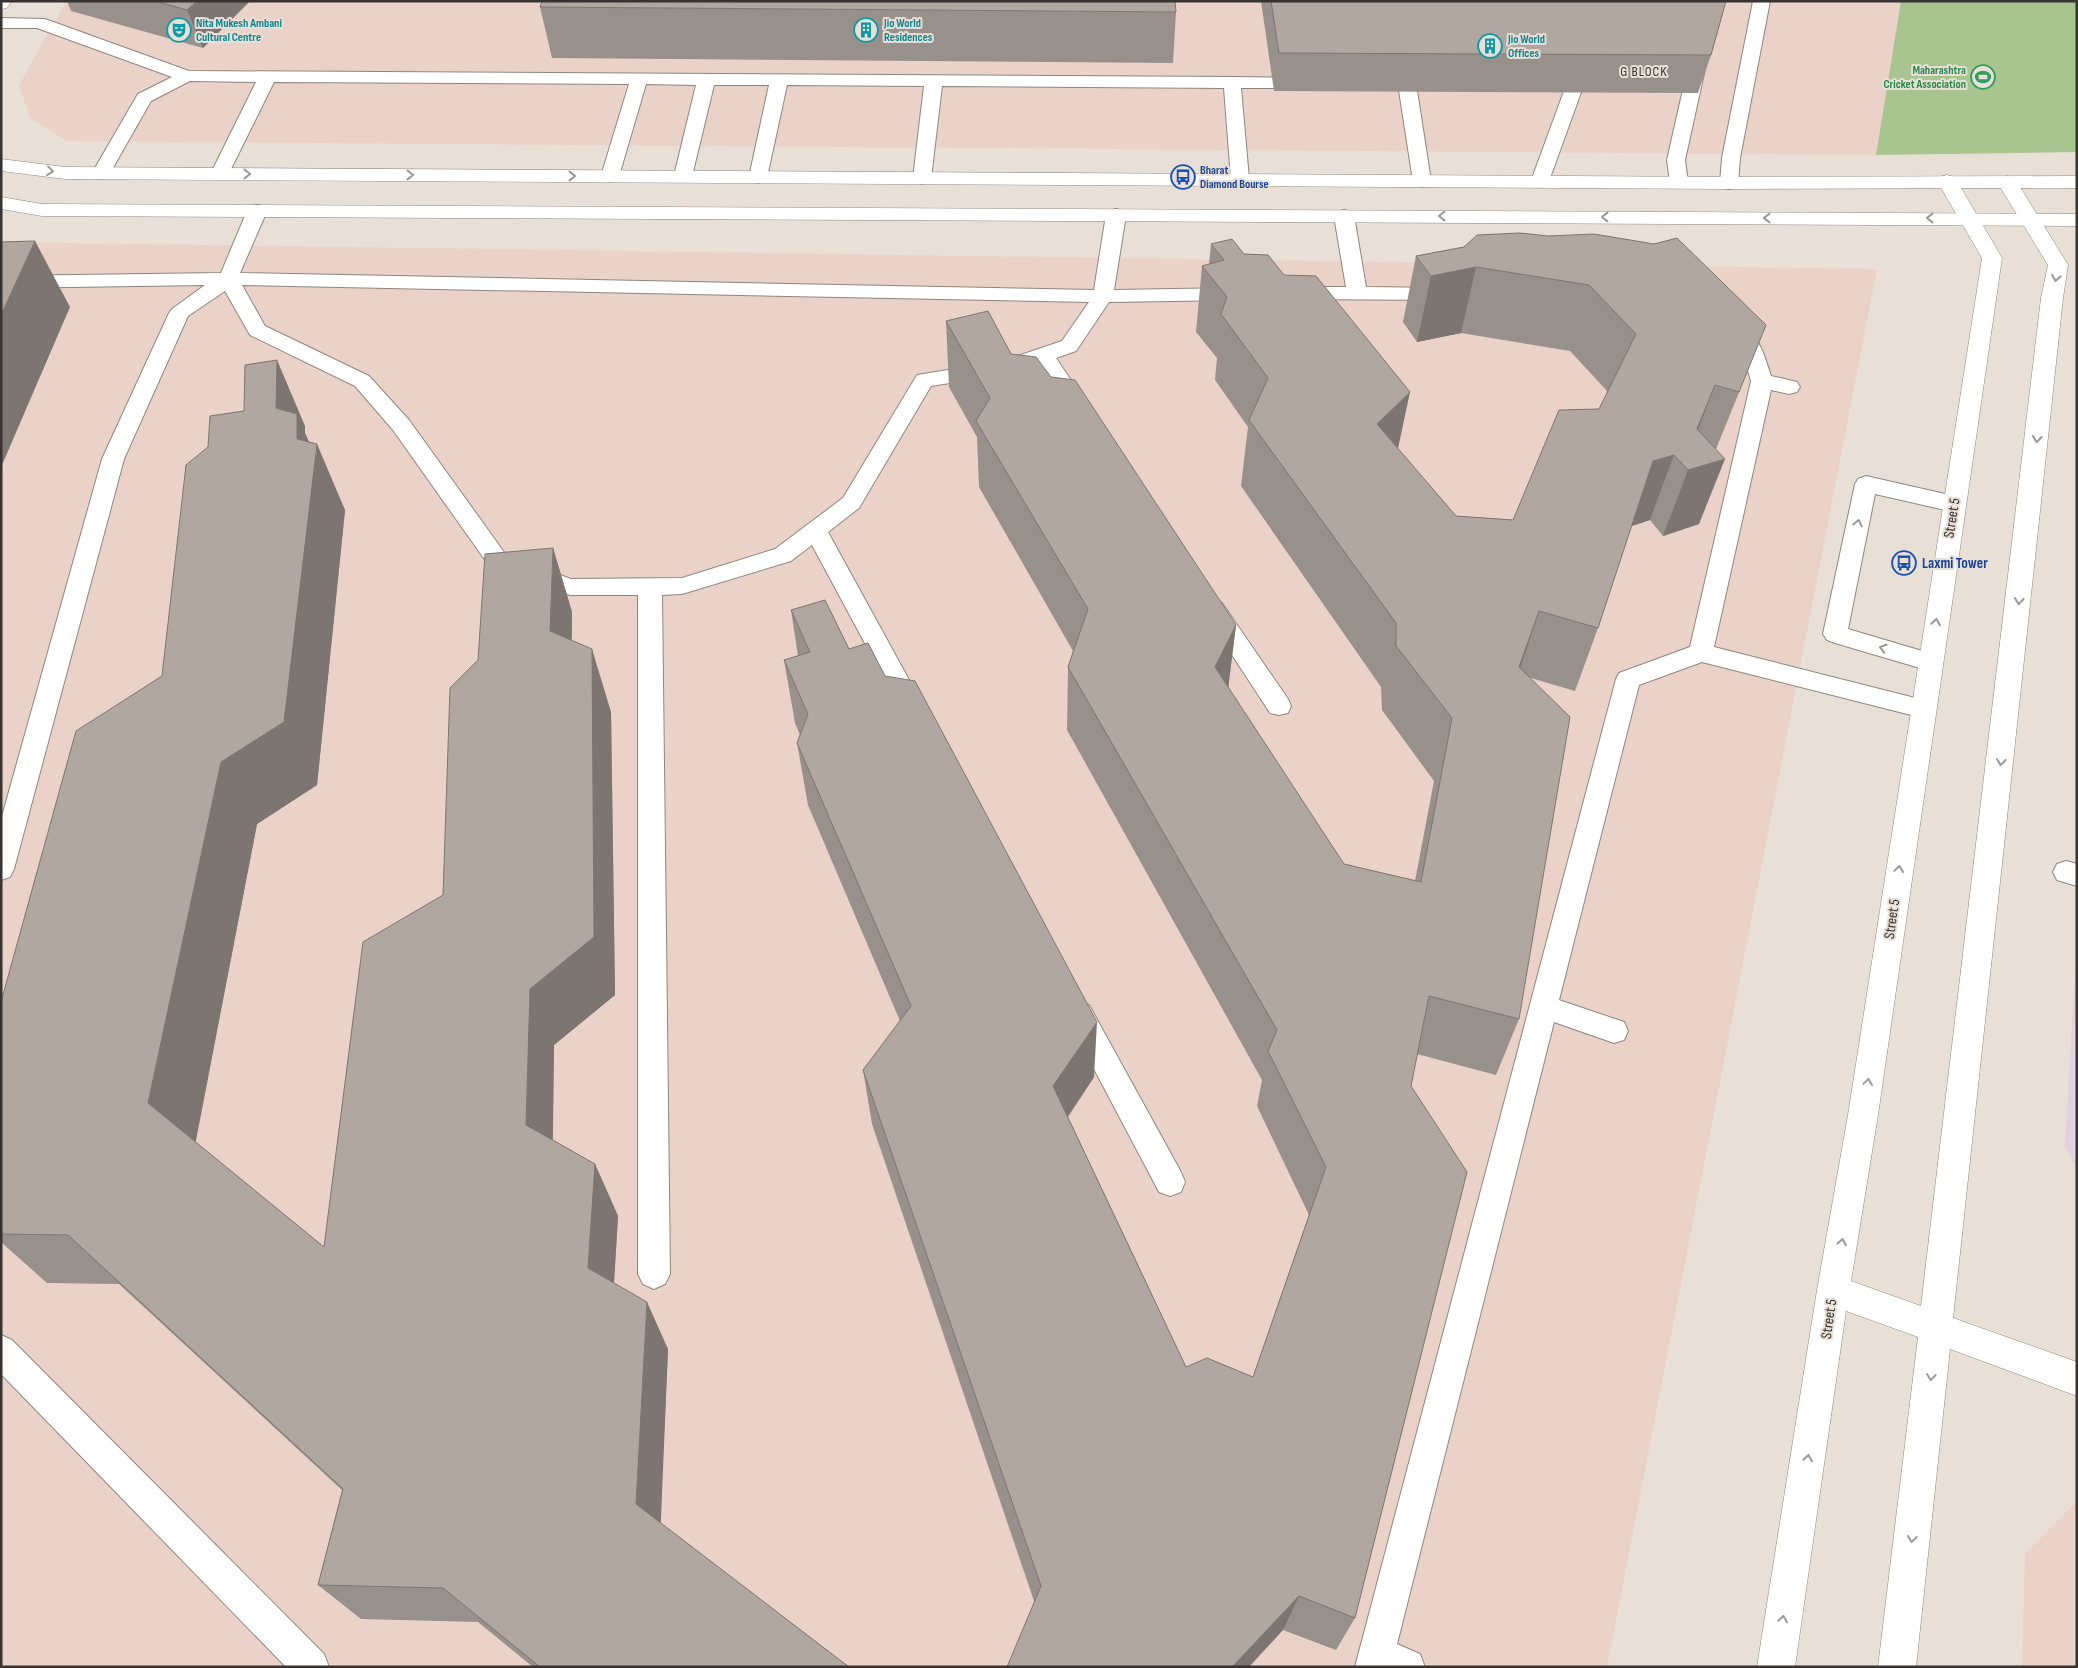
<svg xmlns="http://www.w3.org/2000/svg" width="2078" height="1668" viewBox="0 0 2078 1668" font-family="'Sofia Sans Condensed',sans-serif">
<rect width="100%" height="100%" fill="#e8e0d7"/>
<path fill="#ead2c8" d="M 66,1 L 1902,1 L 1876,155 L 67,141 L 30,118 L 19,85 Z
M 1,242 L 1877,269 L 1607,1667 L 1,1667 Z
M 2077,1501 L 2077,1667 L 2022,1667 L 2025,1554 Z"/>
<path fill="#e3d1e1" d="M 2077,935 L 2077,1170 L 2065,1145 Z"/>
<path fill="#a8c590" d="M 1901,1 L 2077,1 L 2077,152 L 1876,155 Z"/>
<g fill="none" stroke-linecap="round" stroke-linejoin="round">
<g stroke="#8e877e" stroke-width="2">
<path id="service" d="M 1597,1 L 1614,1 L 1549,181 L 1547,185 L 1540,187 L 1533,185 L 1531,181 Z
M 1703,1 L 1720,1 L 1685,160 L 1688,182 L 1686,186 L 1679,188 L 1672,186 L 1670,182 L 1667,160 Z
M 1753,1 L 1770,1 L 1740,158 L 1738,183 L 1736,187 L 1729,189 L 1722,187 L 1720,183 L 1722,158 Z
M 1,18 L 45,19 L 189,71 L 1232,77 L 1307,78 L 1313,79 L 1316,83 L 1313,87 L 1307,88 L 1241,88 L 1249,179 L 1247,183 L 1240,185 L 1233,183 L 1231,179 L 1224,88 L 942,86 L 931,178 L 929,182 L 922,184 L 915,182 L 913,178 L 924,86 L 787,85 L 767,177 L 765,181 L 758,183 L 751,181 L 749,177 L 769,85 L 714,85 L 692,176 L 690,180 L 683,182 L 676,180 L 674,176 L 696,85 L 646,84 L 619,176 L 617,180 L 610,182 L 603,180 L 601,176 L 629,84 L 274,82 L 229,173 L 227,177 L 220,179 L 213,177 L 211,173 L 256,82 L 190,81 L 151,101 L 110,173 L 108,177 L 101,179 L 94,177 L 92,173 L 138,94 L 172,77 L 37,28 L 1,28 Z
M 1407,79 L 1413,80 L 1416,84 L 1431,181 L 1429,185 L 1422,187 L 1415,185 L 1413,181 L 1398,84 L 1401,80 Z
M 257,205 L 264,207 L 267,211 L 240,273 L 1094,290 L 1106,215 L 1109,211 L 1116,209 L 1123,211 L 1126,215 L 1114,290 L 1235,288 L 1242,290 L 1245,294 L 1242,298 L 1235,300 L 1109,302 L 1076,351 L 1056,358 L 1089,407 L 1086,412 L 1078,414 L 1070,412 L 1039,363 L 1006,374 L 931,386 L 859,508 L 828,532 L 925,709 L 922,716 L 913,718 L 904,716 L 812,545 L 791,561 L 682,594 L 662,595 L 670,1274 L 665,1284 L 654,1289 L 643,1284 L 638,1274 L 638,595 L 570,595 L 490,567 L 393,430 L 355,386 L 250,335 L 225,291 L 188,316 L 124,459 L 14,869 L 10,877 L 1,880 L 1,820 L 102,459 L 169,313 L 172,309 L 205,285 L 1,288 L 1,276 L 221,273 L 247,211 L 250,207 ZM 242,285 L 1089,302 L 1062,341 L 1003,361 L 917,375 L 843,498 L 775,549 L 682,578 L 571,579 L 506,555 L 409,420 L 369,376 L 265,326 Z
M 1344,210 L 1351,212 L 1354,216 L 1366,287 L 1445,288 L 1452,290 L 1455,294 L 1452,298 L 1445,300 L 1294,299 L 1287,297 L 1284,293 L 1287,289 L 1294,287 L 1346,287 L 1334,216 L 1337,212 Z
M 1732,325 C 1760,332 1763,352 1771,376 L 1797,382 L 1800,387 L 1797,392 L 1789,394 L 1771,390 L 1714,647 L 1923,700 L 1932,702 L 1935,709 L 1932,716 L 1923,718 L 1702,662 L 1639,685 L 1559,1000 L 1624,1022 L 1628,1031 L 1624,1040 L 1614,1043 L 1554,1022 L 1397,1644 L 1420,1654 L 1425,1667 L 1355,1667 L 1616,679 L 1619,673 L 1690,647 L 1751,381 L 1741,347 L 1725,336 L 1722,331 L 1725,326 Z
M 1866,476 L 1954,496 L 1962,499 L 1965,504 L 1962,509 L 1954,512 L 1875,494 L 1848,629 L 1939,656 L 1942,662 L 1939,668 L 1930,671 L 1835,643 L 1827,640 L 1823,634 L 1855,484 L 1858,479 Z
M 1214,600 L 1222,603 L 1288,699 L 1291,706 L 1288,713 L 1279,715 L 1270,713 L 1206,615 L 1202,609 L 1206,603 Z
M 2066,861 L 2077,864 L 2077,886 L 2057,880 L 2053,872 L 2057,864 Z
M 1079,1002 L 1089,1005 L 1181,1172 L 1185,1182 L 1181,1192 L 1170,1196 L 1159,1192 L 1065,1014 L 1069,1005 Z
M 1,1335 L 12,1340 L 324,1654 L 329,1667 L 286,1667 L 1,1374 Z"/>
</g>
<g stroke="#8e877e" stroke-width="1">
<path id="tertiary" d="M 1,1 L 12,1 L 7,8 L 1,9 Z
M 1947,175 L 1954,177 L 1957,181 L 2002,258 L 1878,1115 L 1851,1281 L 1921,1306 L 2041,298 L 2048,265 L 1997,182 L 2000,178 L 2007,176 L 2014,178 L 2017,182 L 2068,265 L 2063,298 L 1953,1318 L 2077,1362 L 2077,1396 L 1950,1349 L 1916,1667 L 1878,1667 L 1918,1337 L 1846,1311 L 1795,1667 L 1757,1667 L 1817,1290 L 1848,1115 L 1982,258 L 1937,181 L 1940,177 Z"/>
</g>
<g stroke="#8e877e" stroke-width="1">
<path id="secondary" d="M 1,159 L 65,167 L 1729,177 L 2077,176 L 2077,188 L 1729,189 L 65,179 L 1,171 Z
M 1,197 L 42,204 L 2077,214 L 2077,226 L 42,216 L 1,209 Z"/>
</g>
<use href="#service" fill="#fff" fill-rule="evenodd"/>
<use href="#tertiary" fill="#fff" fill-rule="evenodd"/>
<use href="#secondary" fill="#fff" fill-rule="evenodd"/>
</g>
<path fill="#98908a" d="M 67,1 L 250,1 L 203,48 L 71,11 Z
M 1261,1 L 1726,1 L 1711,55 L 1698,93 L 1274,91 Z
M 540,7 L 1176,12 L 1173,63 L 552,58 Z
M 1520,233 L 1740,390 L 1716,449 L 1699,524 L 1663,536 L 1650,520 L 1631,526 L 1598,628 L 1575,691 L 1531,678 L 1519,1019 L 1496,1075 L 1417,1054 L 1411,1086 L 1355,1618 L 1336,1650 L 1283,1630 L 1034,1601 L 872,1124 L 863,1070 L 900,1021 L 808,805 L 797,743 L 800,735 L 795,723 L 784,660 L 798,656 L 791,610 L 849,649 L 885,676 L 1094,1077 L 1068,1117 L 1186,1367 L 1253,1377 L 1309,1215 L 1257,1106 L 1262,1080 L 1067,730 L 1068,667 L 1073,651 L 979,487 L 977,437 L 949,387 L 946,321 L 1011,354 L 1236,625 L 1228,688 L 1344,864 L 1415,881 L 1434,781 L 1382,710 L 1381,687 L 1241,486 L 1248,427 L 1215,380 L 1217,358 L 1196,332 L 1202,266 L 1209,264 L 1211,244 L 1398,449 L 1456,516 L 1513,520 L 1599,409 L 1608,392 L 1570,351 L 1461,333 L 1417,342 L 1403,322 L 1416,256 L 1464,247 Z
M 305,426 L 305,433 L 309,442 L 345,510 L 317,785 L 257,824 L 195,1142 L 324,1247 L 443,895 L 478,660 L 553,548 L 572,612 L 572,640 L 611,712 L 615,995 L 554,1045 L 553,1140 L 595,1164 L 618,1216 L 614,1283 L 668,1349 L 660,1523 L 849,1667 L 533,1667 L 478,1622 L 361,1619 L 318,1585 L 342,1490 L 119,1284 L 47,1283 L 1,1242 L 1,1002 L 162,676 Z"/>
<path fill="#7c7571" d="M 197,1 L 250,1 L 203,48 L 187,10 Z
M 35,241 L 70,307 L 2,465 L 1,463 L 1,315 Z
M 1476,267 L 1461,333 L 1417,342 L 1431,276 Z
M 277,360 L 305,426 L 305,433 L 316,458 L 317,444 L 345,510 L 317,785 L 257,824 L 193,1156 L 148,1103 L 221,762 L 276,408 Z
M 1715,385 L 1690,451 L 1697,429 Z
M 1410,392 L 1396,458 L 1377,424 Z
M 1674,455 L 1650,520 L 1629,527 L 1653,461 Z
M 1725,459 L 1699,524 L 1663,536 L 1688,470 Z
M 553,548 L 572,612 L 570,695 L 550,631 Z
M 1539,611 L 1518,675 L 1519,667 Z
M 1236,625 L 1228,689 L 1215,667 Z
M 592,649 L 611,712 L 615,995 L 554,1045 L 552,1178 L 526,1125 L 530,989 Z
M 1097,1022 L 1094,1077 L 1052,1140 L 1053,1086 Z
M 595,1164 L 618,1216 L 612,1316 L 588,1268 Z
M 647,1302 L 668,1349 L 660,1542 L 636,1504 Z
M 1299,1596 L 1283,1630 L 1249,1667 L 1232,1667 Z"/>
<path fill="#b1a7a1" stroke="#7c7571" d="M 155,1 L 197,1 L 187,10 Z
M 542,1 L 1175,1 L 1176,12 L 540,7 Z
M 1271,1 L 1726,1 L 1711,55 L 1279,53 Z
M 1520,233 L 1548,236 L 1594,234 L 1654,244 L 1677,238 L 1766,325 L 1739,392 L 1715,385 L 1697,429 L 1725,459 L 1688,470 L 1674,455 L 1653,461 L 1598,628 L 1539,611 L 1519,667 L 1570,717 L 1519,1019 L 1429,996 L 1411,1086 L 1467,1172 L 1355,1618 L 1299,1596 L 1232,1667 L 1007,1667 L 1041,1586 L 863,1070 L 911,1006 L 797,743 L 808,714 L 784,660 L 810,652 L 791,610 L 825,600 L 849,649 L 868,643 L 885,676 L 915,681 L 1097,1022 L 1053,1086 L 1186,1367 L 1207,1358 L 1253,1377 L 1326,1167 L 1268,1051 L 1277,1030 L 1068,667 L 1088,609 L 976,421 L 990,398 L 946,321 L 988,311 L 1011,354 L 1036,357 L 1051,377 L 1075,380 L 1236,625 L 1215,667 L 1344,864 L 1421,882 L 1452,718 L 1396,646 L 1396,623 L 1249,420 L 1268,378 L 1221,314 L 1227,297 L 1202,266 L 1224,260 L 1211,244 L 1232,239 L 1244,254 L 1268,255 L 1284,275 L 1316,276 L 1410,392 L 1377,424 L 1456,516 L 1513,520 L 1559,410 L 1599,409 L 1636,334 L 1589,285 L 1476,267 L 1431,276 L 1416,256 L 1464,247 L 1477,235 Z
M 35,241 L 1,315 L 1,242 Z
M 277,360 L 276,408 L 297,414 L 297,439 L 317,444 L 284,722 L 221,762 L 148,1103 L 324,1247 L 363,942 L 443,895 L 450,688 L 478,660 L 485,554 L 553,548 L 550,631 L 592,649 L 594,937 L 530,989 L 526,1125 L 595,1164 L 588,1268 L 647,1302 L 636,1504 L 849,1667 L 540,1667 L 443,1588 L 318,1585 L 343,1489 L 68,1235 L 1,1234 L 1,1002 L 76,731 L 162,676 L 186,465 L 208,447 L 210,416 L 244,411 L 245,365 Z"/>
<defs><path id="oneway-chevron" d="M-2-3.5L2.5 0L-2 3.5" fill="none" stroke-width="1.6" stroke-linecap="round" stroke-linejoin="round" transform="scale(1.25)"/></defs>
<g stroke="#9a9998">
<use href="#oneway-chevron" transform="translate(50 171) rotate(7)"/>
<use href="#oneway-chevron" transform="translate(247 174)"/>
<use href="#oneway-chevron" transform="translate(410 175)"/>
<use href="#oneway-chevron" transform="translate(572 176)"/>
<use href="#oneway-chevron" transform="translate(1442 216) rotate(-180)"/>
<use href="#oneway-chevron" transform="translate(1605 217) rotate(-180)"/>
<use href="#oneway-chevron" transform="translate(1767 218) rotate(-180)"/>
<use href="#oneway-chevron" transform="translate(1930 218) rotate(-180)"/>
<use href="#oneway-chevron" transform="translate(2056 278) rotate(100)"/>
<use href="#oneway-chevron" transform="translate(2037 439) rotate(96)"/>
<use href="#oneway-chevron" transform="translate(1858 523) rotate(-78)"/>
<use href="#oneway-chevron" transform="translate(2019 601) rotate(96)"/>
<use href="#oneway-chevron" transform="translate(1936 622) rotate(-81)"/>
<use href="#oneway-chevron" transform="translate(1883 648) rotate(-164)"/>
<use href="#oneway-chevron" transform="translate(2001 762) rotate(96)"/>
<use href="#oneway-chevron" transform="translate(1899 869) rotate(-82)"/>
<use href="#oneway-chevron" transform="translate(1868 1082) rotate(-82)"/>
<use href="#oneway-chevron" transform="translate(1842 1242) rotate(-80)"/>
<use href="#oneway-chevron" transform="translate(1931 1377) rotate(97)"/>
<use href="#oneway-chevron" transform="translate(1808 1458) rotate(-81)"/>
<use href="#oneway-chevron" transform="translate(1912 1539) rotate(97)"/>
<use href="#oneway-chevron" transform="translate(1783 1619) rotate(-81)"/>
</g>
<defs>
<g id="theatre-ring" transform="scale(1.25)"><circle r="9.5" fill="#e8e0d7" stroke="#0f9aa8" stroke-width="1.5"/><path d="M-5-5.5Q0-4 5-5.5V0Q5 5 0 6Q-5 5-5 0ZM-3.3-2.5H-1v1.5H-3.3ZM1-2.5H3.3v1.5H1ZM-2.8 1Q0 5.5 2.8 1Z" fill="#0f9aa8"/></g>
<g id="building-ring" transform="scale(1.25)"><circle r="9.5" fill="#e8e0d7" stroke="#0f9aa8" stroke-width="1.5"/><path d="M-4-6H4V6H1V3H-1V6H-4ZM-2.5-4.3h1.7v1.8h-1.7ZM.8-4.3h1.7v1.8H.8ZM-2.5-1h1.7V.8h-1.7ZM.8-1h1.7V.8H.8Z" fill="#0f9aa8"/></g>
<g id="stadium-ring" transform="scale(1.25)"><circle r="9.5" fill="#e8e0d7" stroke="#2e9e5b" stroke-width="1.5"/><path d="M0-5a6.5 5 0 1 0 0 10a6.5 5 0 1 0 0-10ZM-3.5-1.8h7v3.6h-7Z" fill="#2e9e5b"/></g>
<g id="bus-ring" transform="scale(1.25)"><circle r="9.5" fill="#e8e0d7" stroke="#1a4fb4" stroke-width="1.5"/><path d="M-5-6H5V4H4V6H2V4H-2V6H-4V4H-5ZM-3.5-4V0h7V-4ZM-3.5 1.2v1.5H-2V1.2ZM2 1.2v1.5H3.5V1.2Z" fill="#1a4fb4"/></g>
</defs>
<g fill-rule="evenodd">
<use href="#theatre-ring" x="179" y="30"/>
<use href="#building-ring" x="866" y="30"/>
<use href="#building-ring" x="1490" y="46"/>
<use href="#stadium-ring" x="1983" y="77"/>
<use href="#bus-ring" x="1183" y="177"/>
<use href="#bus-ring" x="1904" y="563"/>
</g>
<g text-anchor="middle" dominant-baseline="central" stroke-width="4" stroke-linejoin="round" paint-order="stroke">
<g font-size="12" font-weight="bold" fill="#0d838f" stroke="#e8e0d7" text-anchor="start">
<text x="196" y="23">Nita Mukesh Ambani<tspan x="196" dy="14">Cultural Centre</tspan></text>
<text x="884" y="23">Jio World<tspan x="884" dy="14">Residences</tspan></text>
<text x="1508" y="39">Jio World<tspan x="1508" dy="14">Offices</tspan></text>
</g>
<g font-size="12" font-weight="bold" fill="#27864d" stroke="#e8e0d7" text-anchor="end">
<text x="1966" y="70">Maharashtra<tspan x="1966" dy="14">Cricket Association</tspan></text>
</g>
<g font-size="12" font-weight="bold" fill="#164399" stroke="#e8e0d7" text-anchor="start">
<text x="1200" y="170">Bharat<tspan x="1200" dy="14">Diamond Bourse</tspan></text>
</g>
<g font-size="14" letter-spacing="1" fill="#363330" stroke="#e8e0d7">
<text x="1644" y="71">G BLOCK</text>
</g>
<g font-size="15" fill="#363330" stroke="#e8e0d7">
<text transform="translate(1952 518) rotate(-81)">Street 5</text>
<text transform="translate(1892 919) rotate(-82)">Street 5</text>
<text transform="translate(1829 1319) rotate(-82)">Street 5</text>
</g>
<g font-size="15" font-weight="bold" fill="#164399" stroke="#e8e0d7" text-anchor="start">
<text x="1922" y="563">Laxmi Tower</text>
</g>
</g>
<rect width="2078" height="1668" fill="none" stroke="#363330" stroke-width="5"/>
</svg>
